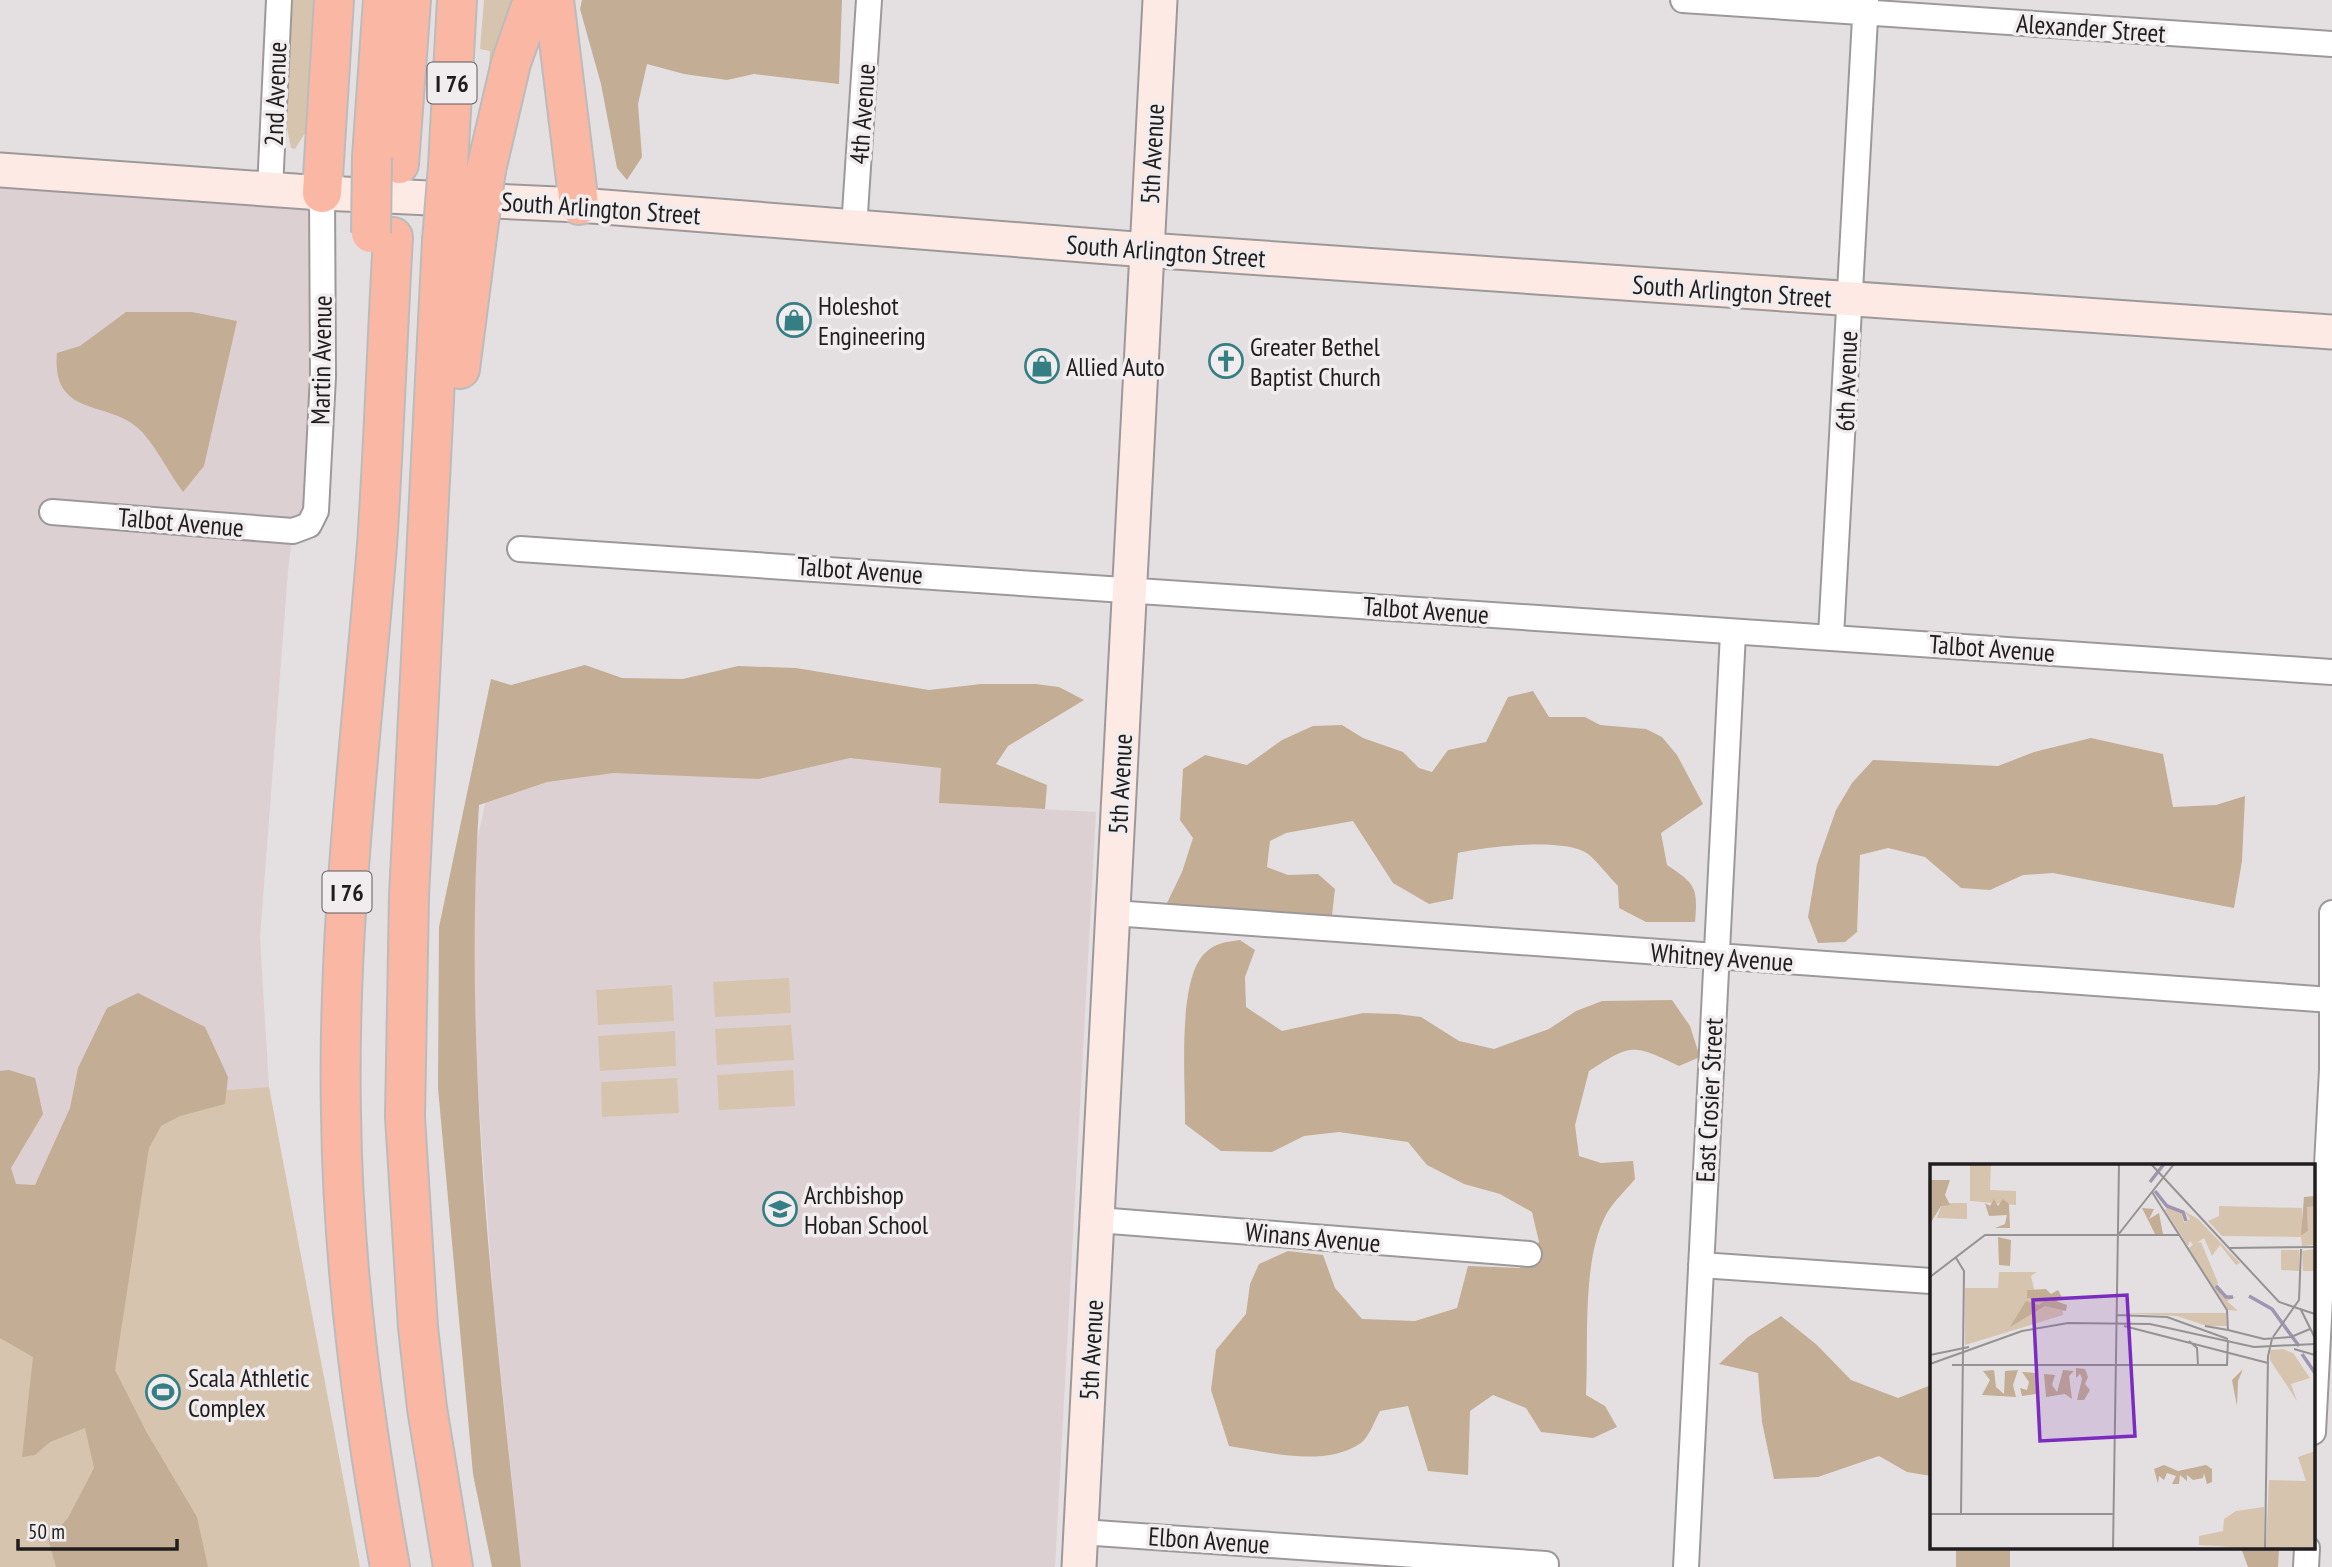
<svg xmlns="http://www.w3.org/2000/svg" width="2332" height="1567" viewBox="0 0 2332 1567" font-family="'PT Sans Narrow',sans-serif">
<rect width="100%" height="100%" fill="#e4e0e1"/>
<path fill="#ddd0d3" d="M 0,170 L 322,193 L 316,511 L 293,531 L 288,571 L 260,938 L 269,1087 L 125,1097 L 0,1296 Z
M 511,685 L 943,724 L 940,803 L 1096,812 L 1055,1567 L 521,1567 L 494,1308 L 464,900 Z"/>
<path fill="#d7c4af" d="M 291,0 L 318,0 L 307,130 L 295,149 L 291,148 L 285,118 Z
M 484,0 L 518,0 L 487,105 L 490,51 L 480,49 Z
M 789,978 L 791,1013 L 715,1017 L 713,982 Z
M 672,985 L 674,1021 L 598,1025 L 596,990 Z
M 791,1025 L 794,1060 L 717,1065 L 715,1029 Z
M 675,1031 L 676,1066 L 600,1071 L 598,1036 Z
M 793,1070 L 795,1106 L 719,1110 L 717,1075 Z
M 677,1078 L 679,1113 L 602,1117 L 601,1082 Z
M 269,1087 L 360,1567 L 0,1567 L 0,1296 L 125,1097 Z"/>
<path fill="#c3ad94" d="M 582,0 L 842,0 L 839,84 L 754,74 L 727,80 L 684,74 L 647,64 L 638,104 L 642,157 L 627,180 L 617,168 L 601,84 L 580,9 Z
M 126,312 L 192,312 L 237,321 L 204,466 L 183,492 C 169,473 158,450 143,433 C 113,398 51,421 57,353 L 80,346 Z
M 585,665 L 622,678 L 683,679 L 738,666 L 796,668 L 929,690 L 981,684 L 1036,684 L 1059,687 L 1084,700 L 1008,746 L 996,764 L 1047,785 L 1045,809 L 939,803 L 941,768 L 850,758 L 759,779 L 614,773 L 547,782 L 479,805 C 463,1060 494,1315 521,1567 L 492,1567 L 473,1474 L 438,1088 L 439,927 L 491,679 L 511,685 Z
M 1533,691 L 1549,717 L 1585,717 L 1600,725 L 1646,729 L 1662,737 L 1677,755 L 1703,804 L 1661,833 L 1667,865 C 1696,884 1698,888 1695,922 L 1646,922 L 1619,908 L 1618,886 C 1608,876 1599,863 1588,854 C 1565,837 1485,847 1458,853 L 1453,899 L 1429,904 L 1393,883 L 1353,821 L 1286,833 L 1270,841 L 1267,867 L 1288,875 L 1318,874 L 1335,889 L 1332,915 L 1303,922 L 1166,905 L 1182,872 L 1193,838 L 1180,820 L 1183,769 L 1205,755 L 1247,765 L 1282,740 L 1313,726 L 1342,725 L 1363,738 L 1403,752 L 1419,768 L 1432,772 L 1448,750 L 1486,742 L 1508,697 Z
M 2091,738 L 2163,754 L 2173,807 L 2216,805 L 2245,796 L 2242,861 L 2234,908 L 2053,873 L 2023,875 L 1990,890 L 1961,888 L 1925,857 L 1888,848 L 1860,855 L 1857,932 L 1845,942 L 1818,943 L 1808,917 L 1817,864 L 1836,810 L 1852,783 L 1873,760 L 1998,766 L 2034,752 Z
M 1240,940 L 1255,950 L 1245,977 L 1246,1007 L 1282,1031 L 1363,1013 L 1397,1014 L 1421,1017 L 1459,1041 L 1494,1049 L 1549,1029 L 1576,1011 L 1602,1001 L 1672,1000 L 1690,1026 L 1700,1057 L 1679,1066 C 1633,1044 1632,1043 1589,1071 L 1575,1125 L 1579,1156 L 1601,1163 L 1633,1161 L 1635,1179 C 1626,1190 1614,1201 1607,1213 C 1581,1259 1589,1343 1586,1395 L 1605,1406 L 1617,1427 L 1593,1438 L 1541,1432 L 1526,1408 L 1493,1395 L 1470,1411 L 1468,1475 L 1428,1471 L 1408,1406 L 1380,1411 C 1375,1420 1369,1437 1361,1443 C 1324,1468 1269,1452 1229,1446 L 1211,1390 L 1216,1350 L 1246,1314 L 1250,1284 L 1259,1264 L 1288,1251 L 1323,1255 L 1335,1288 L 1362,1319 L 1415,1321 L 1457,1308 L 1468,1266 L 1520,1268 L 1539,1242 L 1532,1212 L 1500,1194 L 1464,1184 L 1427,1165 L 1408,1142 L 1339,1132 L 1304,1136 L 1272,1152 L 1221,1151 L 1185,1124 C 1186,1085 1176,981 1205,953 C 1215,943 1226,942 1240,940 Z
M 138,993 L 205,1027 L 228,1077 L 225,1104 L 180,1116 L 161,1126 L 149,1148 L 115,1370 L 147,1433 L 197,1517 L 208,1567 L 56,1567 L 48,1539 L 68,1518 L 94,1468 L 85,1428 L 50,1442 L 35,1455 L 22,1457 L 33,1357 L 0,1338 L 0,1071 L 9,1070 L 35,1078 L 43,1114 L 11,1168 L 16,1184 L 35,1185 L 70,1108 L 78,1068 L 107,1008 Z
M 1781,1316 L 1817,1345 L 1851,1380 L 1898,1398 L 1931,1385 L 1931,1476 L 1907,1472 L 1879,1456 L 1818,1477 L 1774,1479 L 1762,1422 L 1758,1373 L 1719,1364 L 1748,1337 Z
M 1956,1548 L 2010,1548 L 2010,1567 L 1956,1567 Z
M 2241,1548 L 2279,1548 L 2278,1567 L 2248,1567 Z"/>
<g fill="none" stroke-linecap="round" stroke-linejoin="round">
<g stroke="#9d999a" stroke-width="28">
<path id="street" d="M 1683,0 L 2332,44
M 270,189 L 279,0
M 854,228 L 869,0
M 52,512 L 293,531 L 309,525 L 316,511 L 323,376 L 322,193
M 520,549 L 2332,672
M 1831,636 L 1866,0
M 1113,913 L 2332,1000
M 1098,1220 L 1529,1254
M 1701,1265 L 1931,1281
M 2313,1432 L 2332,1070 L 2332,913
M 1081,1532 L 1546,1564
M 1686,1567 L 1733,633
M 2306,1567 L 2307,1548"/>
</g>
<g stroke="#9d999a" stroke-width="37">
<path id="secondary" d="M 0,170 L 322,193 L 579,205 L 1147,250 L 2332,332
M 1079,1567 L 1160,0"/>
</g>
<g stroke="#bcbbbc" stroke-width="42">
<path id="highway" d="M 554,0 L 579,205
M 372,157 L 383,0
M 399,164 L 411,0
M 448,166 L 457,0
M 486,170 L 511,63 L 533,0
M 322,193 L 334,0
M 442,241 L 409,896 L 405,1117 L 418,1327 L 427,1408 L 453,1567
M 460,369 L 476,244
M 390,1567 C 363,1417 343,1267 341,1114 C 337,924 362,734 377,545 C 384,443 387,340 393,237"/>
</g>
<use href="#street" stroke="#fff" stroke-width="24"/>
<use href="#secondary" stroke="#feeae4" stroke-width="33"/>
<use href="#highway" stroke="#fab8a4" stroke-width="38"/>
<g stroke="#bcbbbc" stroke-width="42" stroke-linecap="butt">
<path id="highway-bridge" d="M 371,233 L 372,157
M 442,241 L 448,166
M 476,244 L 486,170"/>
</g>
<use href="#highway-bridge" stroke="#fab8a4" stroke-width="38"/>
</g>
<defs>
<g id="shop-ring" transform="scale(1.75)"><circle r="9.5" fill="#f1edee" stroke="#357e83" stroke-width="1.5"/><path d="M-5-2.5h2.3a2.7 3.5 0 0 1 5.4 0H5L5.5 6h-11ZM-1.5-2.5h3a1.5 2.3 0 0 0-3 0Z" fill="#357e83"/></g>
<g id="church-ring" transform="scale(1.75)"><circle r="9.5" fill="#f1edee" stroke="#357e83" stroke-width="1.5"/><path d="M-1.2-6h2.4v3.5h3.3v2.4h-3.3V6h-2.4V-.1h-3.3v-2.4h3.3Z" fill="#357e83"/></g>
<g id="school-ring" transform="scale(1.75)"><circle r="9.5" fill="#f1edee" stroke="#357e83" stroke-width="1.5"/><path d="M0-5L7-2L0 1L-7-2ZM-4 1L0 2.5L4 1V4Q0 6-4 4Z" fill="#357e83"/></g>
<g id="stadium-ring" transform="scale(1.75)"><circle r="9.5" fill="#f1edee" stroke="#357e83" stroke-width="1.5"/><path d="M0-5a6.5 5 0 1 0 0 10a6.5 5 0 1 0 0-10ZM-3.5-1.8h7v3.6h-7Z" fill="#357e83"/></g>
</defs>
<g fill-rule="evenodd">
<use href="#shop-ring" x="794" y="320"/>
<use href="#church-ring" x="1226" y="361"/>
<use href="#shop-ring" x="1042" y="366"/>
<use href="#school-ring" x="780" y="1209"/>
<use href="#stadium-ring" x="163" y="1392"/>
</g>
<g text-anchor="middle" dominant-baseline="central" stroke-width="7" stroke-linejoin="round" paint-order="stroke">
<g fill="#f1edee" stroke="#5e5b5c" stroke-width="2">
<rect x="427.5" y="62.5" width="49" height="41" rx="5"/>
<rect x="322.5" y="871.5" width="49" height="41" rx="5"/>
</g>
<g font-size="24" font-weight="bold" fill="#1f1d1e">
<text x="452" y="83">I 76</text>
<text x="347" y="892">I 76</text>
</g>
<g font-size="26" fill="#1f1d1e" stroke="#f1edee">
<text transform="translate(2091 28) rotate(4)">Alexander Street</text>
<text transform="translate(275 94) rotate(-88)">2nd Avenue</text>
<text transform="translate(862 114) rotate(-86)">4th Avenue</text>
<text transform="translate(1152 154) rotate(-87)">5th Avenue</text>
<text transform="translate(601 208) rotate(4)">South Arlington Street</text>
<text transform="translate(1166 251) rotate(4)">South Arlington Street</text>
<text transform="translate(1732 291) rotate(4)">South Arlington Street</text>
<text transform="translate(321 360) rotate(-89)">Martin Avenue</text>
<text transform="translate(1846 381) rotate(-88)">6th Avenue</text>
<text transform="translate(181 522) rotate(5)">Talbot Avenue</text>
<text transform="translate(860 570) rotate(4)">Talbot Avenue</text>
<text transform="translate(1426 610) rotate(4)">Talbot Avenue</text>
<text transform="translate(1992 648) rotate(4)">Talbot Avenue</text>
<text transform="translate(1120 784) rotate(-87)">5th Avenue</text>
<text transform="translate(1722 957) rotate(4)">Whitney Avenue</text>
<text transform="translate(1709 1100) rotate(-87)">East Crosier Street</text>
<text transform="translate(1313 1237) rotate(5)">Winans Avenue</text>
<text transform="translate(1091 1350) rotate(-87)">5th Avenue</text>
<text transform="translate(1209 1540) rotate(4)">Elbon Avenue</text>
</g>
<g font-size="26" fill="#1f1d1e" stroke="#f1edee" text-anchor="start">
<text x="818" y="305">Holeshot<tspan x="818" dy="30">Engineering</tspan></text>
<text x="1250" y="346">Greater Bethel<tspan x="1250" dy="30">Baptist Church</tspan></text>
<text x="1066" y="366">Allied Auto</text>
<text x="804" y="1194">Archbishop<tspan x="804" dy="30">Hoban School</tspan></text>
<text x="188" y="1377">Scala Athletic<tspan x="188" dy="30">Complex</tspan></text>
</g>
</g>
<g transform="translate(1930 1164)">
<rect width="385" height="385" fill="#e4e0e1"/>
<path d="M 40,0 L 61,0 L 60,26 L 86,27 L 86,41 L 40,37 ZM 12,39 L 37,39 L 37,55 L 7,54 ZM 289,42 L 372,44 L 372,70 L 378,67 L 377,42 L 385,42 L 385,81 L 372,82 L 371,73 L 292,72 L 278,57 L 289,52 ZM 238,43 L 251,48 L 254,59 L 260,55 L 254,47 L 268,55 L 310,99 L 306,101 L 290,81 L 282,92 L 274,74 L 267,79 L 271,78 L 288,119 L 286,123 L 292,132 L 306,133 L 297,137 L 308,147 L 298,146 L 259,84 L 263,81 L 260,77 L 258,82 L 235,46 ZM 385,85 L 385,107 L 373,107 L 372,87 ZM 351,86 L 369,86 L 369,107 L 351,106 ZM 69,108 L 107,108 L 101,112 L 106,133 L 119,133 L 132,142 L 133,151 L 35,181 L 35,124 L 68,124 ZM 191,149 L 296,149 L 297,162 L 277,162 L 247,152 ZM 353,185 L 363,189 L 380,214 L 361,220 L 367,237 L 340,196 L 340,186 ZM 385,287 L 385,385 L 336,385 L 339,316 L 376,317 L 368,293 ZM 334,343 L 334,385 L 269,381 L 269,372 L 293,367 L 294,355 L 306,347 Z" fill="#d7c4af"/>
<path d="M 0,16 L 20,16 L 15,31 L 20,41 L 11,42 L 0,60 ZM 385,32 L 385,42 L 377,43 L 378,67 L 371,71 L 374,33 ZM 64,35 L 68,42 L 73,35 L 79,40 L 80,64 L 65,64 L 75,60 L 77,51 L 59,52 L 55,39 L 60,42 ZM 212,44 L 224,45 L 219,55 L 229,49 L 233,70 L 225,70 ZM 68,73 L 81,76 L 80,102 L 69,101 ZM 116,125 L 121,130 L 128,126 L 133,135 L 126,137 L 137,141 L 136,147 L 115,142 L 80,163 L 96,137 L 109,141 L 116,136 L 97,134 L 97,126 ZM 146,204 L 155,205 L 158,213 L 155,220 L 160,226 L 154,236 L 147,236 L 152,215 L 150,210 L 146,214 ZM 313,205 L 308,217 L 307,242 L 302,216 ZM 64,206 L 66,223 L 74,230 L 75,207 L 88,206 L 83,221 L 86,233 L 52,231 L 60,216 L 53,207 ZM 133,206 L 144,207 L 139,212 L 142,235 L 135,230 L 116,233 L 114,210 L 125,211 L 122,221 L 127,228 ZM 92,208 L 106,209 L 106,230 L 92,232 L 90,224 L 97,226 L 99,218 ZM 234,301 L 248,307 L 276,301 L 282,305 L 282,318 L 277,320 L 274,309 L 273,314 L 263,316 L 257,311 L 257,317 L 250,311 L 249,320 L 242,320 L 246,312 L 237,309 L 234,316 L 229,312 L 228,320 L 224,305 Z" fill="#c3ad94"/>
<path fill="none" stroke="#9e95b1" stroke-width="3.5" d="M 220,18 L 234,0M 225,27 L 237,42 L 253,48 L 256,57M 286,122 L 296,133 L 303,133M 319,132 L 342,145 L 369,182M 372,190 L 385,209"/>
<path fill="none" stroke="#959293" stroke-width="2" d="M 221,0 L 349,138 L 385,150M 222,28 L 297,146 L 298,167M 188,71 L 244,0M 189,71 L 250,71M 299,84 L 385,83M 26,94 L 34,107 L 31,350M 0,113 L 55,71 L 188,71M 371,146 L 385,174M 187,151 L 237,153 L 298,175M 194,162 L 338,199M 275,162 L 298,166M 298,166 L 334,175 L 361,173 L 380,165M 343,173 L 369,136 L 371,85M 259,177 L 267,184 L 268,201M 364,185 L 385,191M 0,191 L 39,183M 0,200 L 92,167 L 138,159 L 220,160 L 324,183 L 385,180M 22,201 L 297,201 L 298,176M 0,350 L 183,350M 183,385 L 189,0M 335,385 L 338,192 L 342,175"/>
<path fill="#7b2cbf" fill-opacity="0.15" stroke="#7b2cbf" stroke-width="3.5" d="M 197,131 L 205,272 L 110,277 L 103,136 Z"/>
<rect width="385" height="385" fill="none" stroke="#1f1d1e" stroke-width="3.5"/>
</g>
<path d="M18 1539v10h159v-10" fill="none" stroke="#1f1d1e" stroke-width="3.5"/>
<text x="28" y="1539" font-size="21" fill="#1f1d1e" stroke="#f1edee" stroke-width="5" paint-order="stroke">50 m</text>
</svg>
